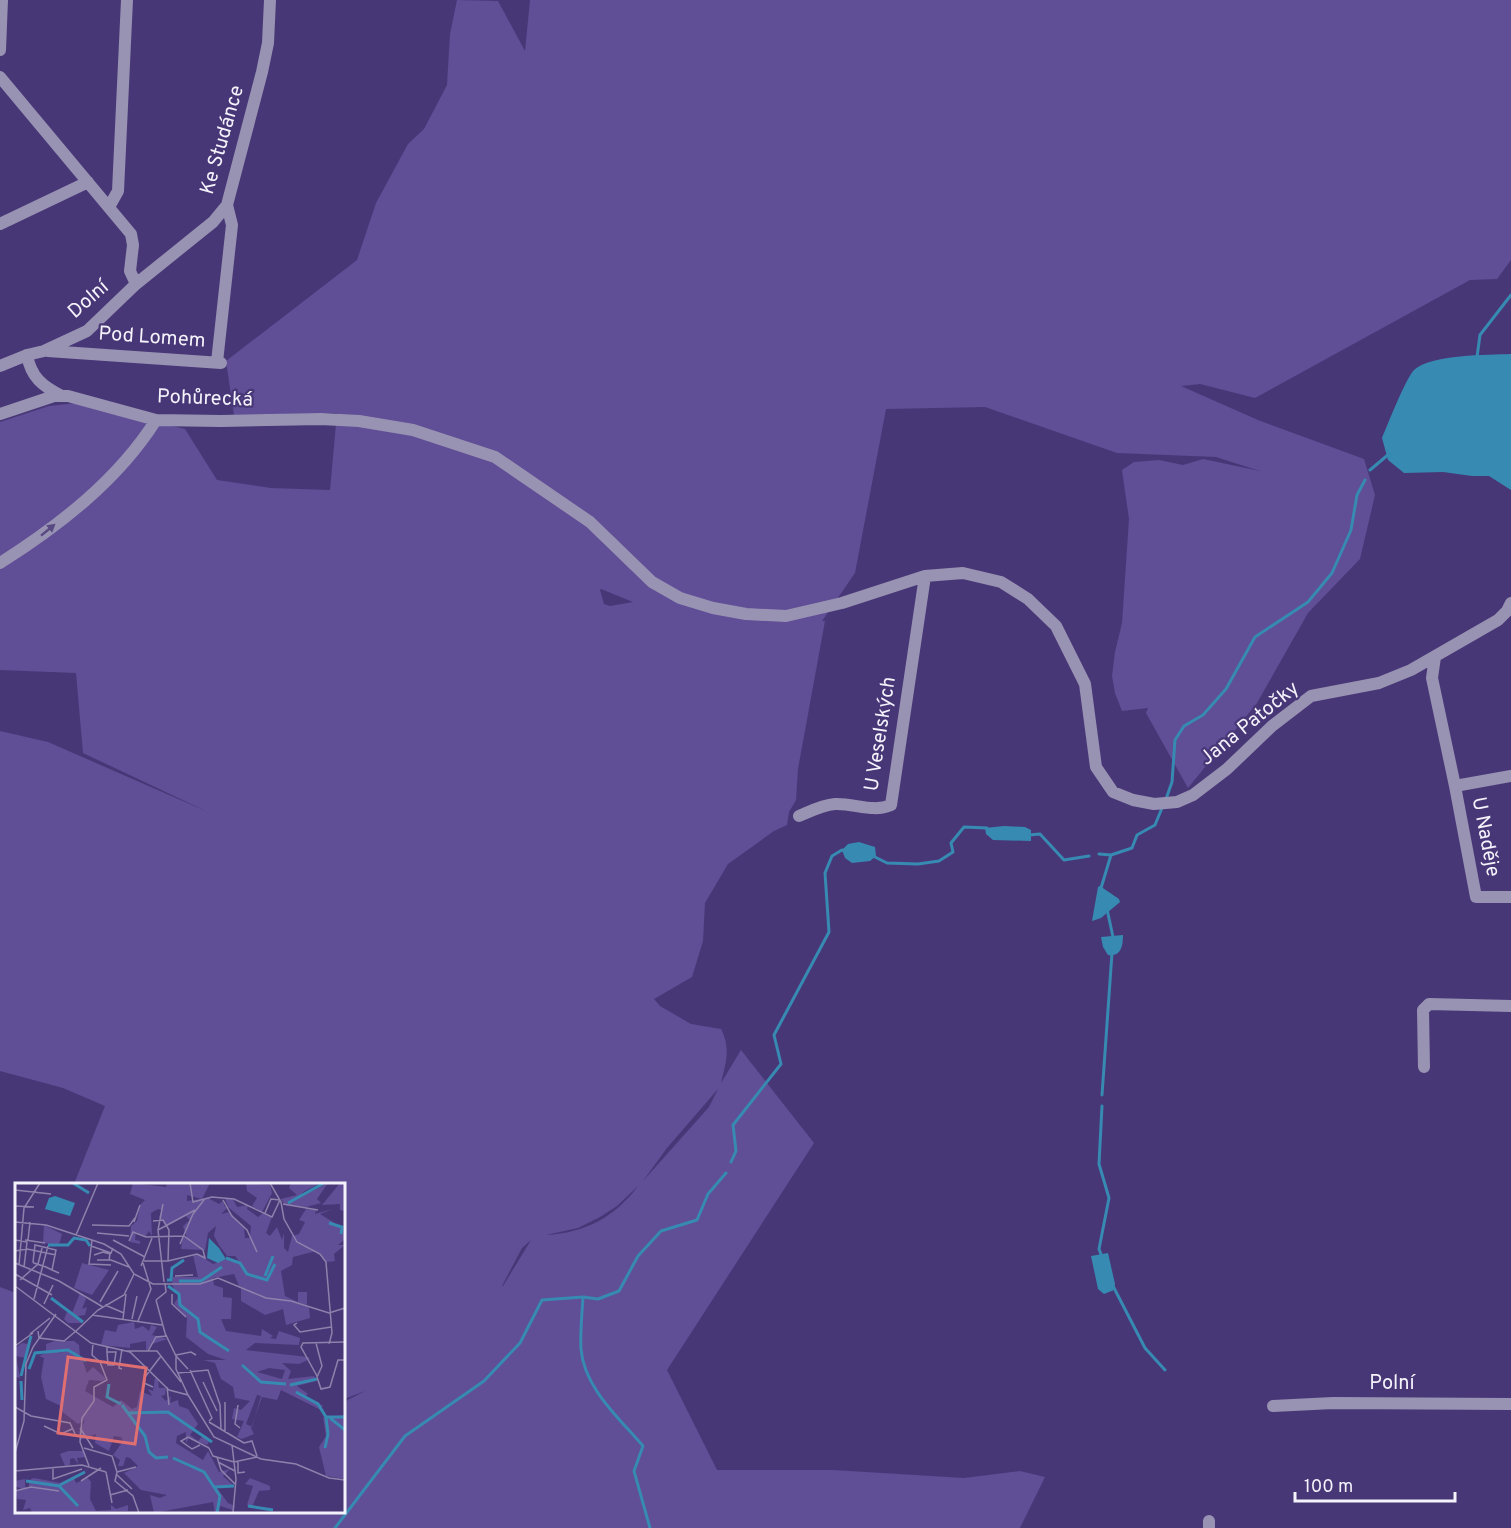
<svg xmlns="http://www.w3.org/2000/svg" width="1511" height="1528" viewBox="0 0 1511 1528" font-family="Overpass,sans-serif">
<rect width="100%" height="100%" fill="#483777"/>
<path fill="#604e96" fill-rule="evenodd" d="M 457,0 L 498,1 L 525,51 L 530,0 L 1511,0 L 1511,260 L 1497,279 L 1470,280 L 1255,398 L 1200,384 L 1181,386 L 1258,420 L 1364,459 L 1375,495 L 1360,559 L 1308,613 L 1257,703 L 1188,788 L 1146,713 L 1148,708 L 1122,711 L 1115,693 L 1112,676 L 1115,652 L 1122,623 L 1129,519 L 1122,470 L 1134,462 L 1159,460 L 1183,465 L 1203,459 L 1260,471 L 1216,457 L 1117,453 L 985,407 L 886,409 L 855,573 L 822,621 L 825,621 L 798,769 L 796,800 L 789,812 L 787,825 L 774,831 L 728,864 L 705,903 L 703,941 L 692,977 L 654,999 L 660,1006 L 691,1024 L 721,1029 C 731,1049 726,1062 721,1083 L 741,1050 L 814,1143 L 667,1370 L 717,1470 L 833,1470 L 964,1478 L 1020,1471 L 1045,1477 L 1020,1528 L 0,1528 L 0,1287 L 16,1293 L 16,1512 L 344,1512 L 344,1402 L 365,1391 L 344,1399 L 344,1184 L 74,1184 L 105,1106 L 63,1088 L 0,1071 L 0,731 L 48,742 L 208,812 L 83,753 L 76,673 L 0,670 L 0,422 L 49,406 L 77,403 L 185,429 L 217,480 L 271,488 L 330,490 L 337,413 L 234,415 L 226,361 L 357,260 L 376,203 L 408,144 L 424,129 L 447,85 L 450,34 ZM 600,590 L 601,589 L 633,602 L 610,606 L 604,604 ZM 718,1089 L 709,1107 L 643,1181 L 667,1148 ZM 638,1186 C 615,1217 585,1233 546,1235 L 578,1228 L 600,1217 L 617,1206 ZM 531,1240 L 503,1286 L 502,1286 L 522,1248 Z"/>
<path fill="#378ab2" d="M 1511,354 L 1511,490 L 1489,476 L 1472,476 L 1443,472 L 1404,473 L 1388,460 L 1382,438 C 1387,426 1406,378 1414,370 C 1431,354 1488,355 1511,354 Z
M 1004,826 L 1025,827 L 1031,830 L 1031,841 L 993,840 L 986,834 L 985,828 Z
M 859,842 L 875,847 L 876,856 L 870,861 L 852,863 L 845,858 L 842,850 L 848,844 Z
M 1100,886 L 1119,899 L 1120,902 L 1101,918 L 1092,921 L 1098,887 Z
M 1123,935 C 1123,946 1121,957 1108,955 L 1103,947 L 1101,937 Z
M 1108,1253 L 1115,1284 L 1114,1290 L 1104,1294 L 1098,1289 L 1091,1256 Z"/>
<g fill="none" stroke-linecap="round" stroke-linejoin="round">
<path stroke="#378ab2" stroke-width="3" d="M 1477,357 L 1480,335 L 1511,295
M 1370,470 L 1389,454
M 1166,799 L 1172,782 L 1175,740 L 1184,726 L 1203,715 L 1226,689 L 1255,637 L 1308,602 L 1332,573 L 1351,530 L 1357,495 L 1365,480
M 1029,835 L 1040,834 L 1064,860 L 1089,856
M 1099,854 L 1111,855 L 1132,848 L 1137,835 L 1155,825 L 1162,808
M 873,856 L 887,863 L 918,864 L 939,861 L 953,852 L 951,843 L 964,827 L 987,828
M 1101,888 L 1111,855
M 1107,909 L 1113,937
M 1102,1095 L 1112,953
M 1102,1106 L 1099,1164 L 1109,1198 L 1099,1249 L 1102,1257
M 731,1162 L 736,1151 L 733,1125 L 781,1064 L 774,1035 L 829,932 L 825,873 L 832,856 L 842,850 L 846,851
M 1113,1286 L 1145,1348 L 1165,1370
M 583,1297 C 582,1314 580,1332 581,1349 C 584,1388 620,1419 643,1446 L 634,1471 L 650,1528
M 335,1528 L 405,1436 L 484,1381 L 520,1343 L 542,1300 L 583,1297 L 598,1299 L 619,1291 L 638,1256 L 661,1231 L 697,1220 L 708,1194 L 726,1173"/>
<path stroke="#9993b3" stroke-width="12" d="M 0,50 L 2,0
M 0,77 L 131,234 L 133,245 L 130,271 L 136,284
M 109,207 L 118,191 L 127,0
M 0,224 L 88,182
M 48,351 L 221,363
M 27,355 C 31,377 42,386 62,396
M 217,362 L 232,225 L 227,205
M 0,366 L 27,355 L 44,351 L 87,331 L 136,284 L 213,222 L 227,205 L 262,72 L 268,43 L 270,0
M 0,414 L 54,396 L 68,396 L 156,420 L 221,421 L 321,419 L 359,421 L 413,430 L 495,457 L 590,522 L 652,582 L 680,598 L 713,608 L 746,614 L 786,616 L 842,603 L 925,576 L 963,573 L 1001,582 L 1028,599 L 1056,626 L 1085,684 L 1096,767 L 1113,792 L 1133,800 L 1154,804 L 1177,802 L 1193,795 L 1227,769 L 1272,726 L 1311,696 L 1379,683 L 1411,670 L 1498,620 L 1507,611 L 1511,603
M 0,563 C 60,525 118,480 156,420
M 1435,657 L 1432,678 L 1455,786
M 1511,776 L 1455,786 L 1476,897 L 1511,897
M 799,816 C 811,811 822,805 835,804 C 854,803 873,813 891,805 L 925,576
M 1424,1067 L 1423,1010 L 1429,1004 L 1511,1006
M 1273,1406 L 1333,1403 L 1511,1404
M 1209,1521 L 1209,1528"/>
</g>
<defs><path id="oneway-solid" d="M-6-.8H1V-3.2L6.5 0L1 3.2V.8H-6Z" transform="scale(1.5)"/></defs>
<use fill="#584983" href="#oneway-solid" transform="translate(48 530) rotate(-39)"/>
<g text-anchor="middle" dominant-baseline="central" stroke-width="4.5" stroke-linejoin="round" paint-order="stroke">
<g font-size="20" fill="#f4f2fa" stroke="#483777">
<text transform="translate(223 140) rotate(-74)">Ke Studánce</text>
<text transform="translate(89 300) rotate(-41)">Dolní</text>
<text transform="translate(152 338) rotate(4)">Pod Lomem</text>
<text transform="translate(205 399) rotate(2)">Pohůrecká</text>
<text transform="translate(1250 724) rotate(-39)">Jana Patočky</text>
<text transform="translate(881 734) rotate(-81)">U Veselských</text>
<text transform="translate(1485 837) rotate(79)">U Naděje</text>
<text x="1392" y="1384">Polní</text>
</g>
</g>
<g transform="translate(15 1183)">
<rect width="330" height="330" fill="#483777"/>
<path d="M 118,0 L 151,4 L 152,0 L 195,0 L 187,16 L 172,12 L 172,18 L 193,15 L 204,21 L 208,18 L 210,24 L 213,23 L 210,16 L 218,16 L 222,24 L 233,22 L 232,26 L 243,34 L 248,30 L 257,34 L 251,50 L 255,53 L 262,44 L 267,57 L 269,50 L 269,65 L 273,69 L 277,53 L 284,51 L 290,39 L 284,37 L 291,26 L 301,27 L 300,31 L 318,26 L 305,31 L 328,45 L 330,56 L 323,62 L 330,62 L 319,71 L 320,78 L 312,79 L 301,68 L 278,74 L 277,82 L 266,88 L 270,113 L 283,119 L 283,109 L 292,109 L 292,122 L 274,118 L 294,124 L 295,135 L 271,142 L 268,126 L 250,132 L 226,118 L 226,105 L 233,107 L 224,103 L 219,91 L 198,95 L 199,102 L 208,105 L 208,114 L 217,115 L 216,136 L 206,136 L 211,148 L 246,153 L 247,146 L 258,153 L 255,155 L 261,156 L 264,148 L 285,155 L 284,162 L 240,160 L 231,167 L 293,174 L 295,176 L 284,181 L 267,180 L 276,188 L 273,196 L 299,193 L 301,198 L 282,203 L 293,211 L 290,213 L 308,223 L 304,226 L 266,207 L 262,217 L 247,214 L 236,245 L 239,251 L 227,256 L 222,254 L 229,238 L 217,236 L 219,225 L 226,227 L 235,218 L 220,215 L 218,204 L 206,196 L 200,180 L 188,177 L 211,177 L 193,171 L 171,154 L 172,135 L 159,121 L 164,113 L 157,102 L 158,94 L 183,94 L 178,72 L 183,71 L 198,81 L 212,76 L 224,78 L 220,73 L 212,73 L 204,62 L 199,53 L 201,43 L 193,50 L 190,67 L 166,66 L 168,53 L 172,55 L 168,43 L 175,37 L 171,33 L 152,43 L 144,34 L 147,27 L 143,26 L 136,30 L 137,53 L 134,48 L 130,54 L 121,49 L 120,57 L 125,58 L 125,61 L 115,59 L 116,43 L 122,38 L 125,22 L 130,17 L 115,11 ZM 213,24 L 236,43 L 235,55 L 230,55 L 229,45 L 214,29 L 206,31 ZM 254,185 L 270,187 L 267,196 L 242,189 ZM 242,212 L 246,213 L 237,244 L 231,241 ZM 231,0 L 255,2 L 257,10 L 247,29 L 237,23 L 242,15 L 232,8 ZM 276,0 L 305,0 L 288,9 L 285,14 L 313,0 L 302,16 L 306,20 L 291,24 L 270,22 L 266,16 L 282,12 L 274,5 ZM 325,0 L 330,0 L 330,28 L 325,27 L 325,21 L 307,22 ZM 29,42 L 47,51 L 44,62 L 28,60 ZM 67,80 L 94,87 L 77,112 L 59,105 ZM 65,110 L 71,116 L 67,126 L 72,124 L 70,132 L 63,133 L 68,140 L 53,140 L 49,136 L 52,129 L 57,130 ZM 119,139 L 120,146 L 128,143 L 134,148 L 136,142 L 142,144 L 137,152 L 153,156 L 137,161 L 131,168 L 131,158 L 115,161 L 115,165 L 86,162 L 90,147 L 101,149 L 103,142 ZM 40,158 L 59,158 L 64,162 L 65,173 L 53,166 L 43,171 L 53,167 L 67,176 L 72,190 L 78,184 L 87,192 L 91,196 L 87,198 L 74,197 L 70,208 L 98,224 L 106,217 L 117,226 L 122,224 L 125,208 L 137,213 L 133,206 L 138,208 L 140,195 L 143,197 L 144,205 L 151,205 L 150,212 L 146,213 L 151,218 L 156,213 L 155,220 L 163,217 L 164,223 L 173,226 L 183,241 L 175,252 L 183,258 L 188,253 L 194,259 L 192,262 L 174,255 L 171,260 L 171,249 L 162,253 L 161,260 L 188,277 L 193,268 L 204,289 L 215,286 L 208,293 L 218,302 L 202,305 L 213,320 L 220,323 L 218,327 L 205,323 L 204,330 L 200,330 L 198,319 L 139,330 L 135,312 L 145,315 L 152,312 L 126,307 L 109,290 L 123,283 L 115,275 L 111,274 L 108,283 L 103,283 L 105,277 L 98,272 L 108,258 L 106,254 L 99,253 L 94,268 L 80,260 L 81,251 L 65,257 L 64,249 L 70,237 L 63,241 L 45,227 L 48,224 L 31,216 L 26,194 L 29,175 L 24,173 L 31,170 L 31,161 ZM 7,160 L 14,161 L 10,175 L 1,173 L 5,195 L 0,194 L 0,165 ZM 330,232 L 330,296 L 311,293 L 304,264 L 311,253 L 308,234 ZM 53,268 L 69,268 L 71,274 L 62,275 L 63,281 L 59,275 L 55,276 L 55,282 L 50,283 L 45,271 ZM 74,286 L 59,295 L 61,300 L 73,295 L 76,299 L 75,316 L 81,328 L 96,327 L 96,322 L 101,326 L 113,322 L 113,328 L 17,330 L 15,325 L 8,327 L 11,317 L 2,316 L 0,308 L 7,306 L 0,303 L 0,298 L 10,296 L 10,304 L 14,304 L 14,297 L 19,295 L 45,300 ZM 235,295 L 255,303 L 255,307 L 244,308 L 237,324 L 232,322 L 238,303 L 230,301 Z" fill="#604e96" fill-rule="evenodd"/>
<path d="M 40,13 L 60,20 L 55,33 L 30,26 L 34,15 ZM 194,55 L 204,65 L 211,76 L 203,80 L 192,75 Z" fill="#378ab2"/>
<path fill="none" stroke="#378ab2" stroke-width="3" d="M 58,0 L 74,10M 273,20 L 309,0M 314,40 L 327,44 L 326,51M 33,62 L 53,62 L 59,55 L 71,57 L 75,63M 211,75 L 225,80 L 232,91 L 252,97 L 260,81M 250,93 L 258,73M 152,97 L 156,97 L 157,85 L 169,77M 164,98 L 186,98 L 207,84M 153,103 L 164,111 L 165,122 L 183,136 L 185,149 L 214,168M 36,115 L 68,139M 227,182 L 246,199 L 271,201M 14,186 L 20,170 L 53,167 L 71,178M 6,193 L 16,153M 6,198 L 7,217M 94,201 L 92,214 L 106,221M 275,202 L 302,196M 281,209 L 303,221 L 311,234 L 330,234M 107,222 L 130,253 L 134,269 L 141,275 L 153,274M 113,230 L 153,229 L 197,259M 315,235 L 330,247M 310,265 L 313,251 L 311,234M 158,275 L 189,289 L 205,313 L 202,330M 11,298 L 44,303 L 63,323M 45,302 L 70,289M 200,304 L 219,303M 233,323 L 258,327"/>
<path fill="none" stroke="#8d82ab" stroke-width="1.5" d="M 175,0 L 178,19 L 197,14 L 219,16 L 257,34 L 265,17M 255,0 L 266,19 L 269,36 L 282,59 L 305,71 L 311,79 L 317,150 L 314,161M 0,7 L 36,11M 208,17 L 217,33 L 232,47 L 242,69M 148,21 L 143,47 L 149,99M 268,21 L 303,27M 0,23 L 19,24M 250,30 L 256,16 L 265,17M 138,38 L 148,37 L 154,47 L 153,78M 0,39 L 31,42 L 89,61 L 106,71 L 119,91 L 138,101 L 185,101 L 203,95 L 251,115 L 276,118 L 314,130 L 330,125M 119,39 L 125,22M 77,42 L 114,43 L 120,35M 143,47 L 180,27M 82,50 L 114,53M 61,52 L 83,0M 0,57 L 12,59 L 9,84M 10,57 L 30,60M 13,57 L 15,39M 77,57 L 74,81 L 96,82M 98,57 L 130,74M 114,58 L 118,49 L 131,54 L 169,53M 165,61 L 178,31 L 189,17M 76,63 L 96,70 L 98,65M 0,68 L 12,66 L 41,72M 79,72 L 88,69 L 95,71 L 94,77M 82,77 L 96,77 L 114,84M 129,78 L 153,78 L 182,71 L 190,75 L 188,67 L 169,53M 0,80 L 44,98 L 88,124M 4,82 L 9,25 L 25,0M 126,83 L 137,55M 37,87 L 41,67 L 20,62 L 18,79 L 19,80 L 31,84 L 37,87 L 44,90M 0,91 L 37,112M 160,93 L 178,92M 5,97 L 23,81 L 27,65M 0,103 L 76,160 L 115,169 L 154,207 L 173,212 L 199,254 L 246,276 L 281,281 L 314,295 L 330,297M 157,111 L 157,121 L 171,134M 19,116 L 33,63M 141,117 L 150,150 L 161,173 L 173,186M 141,117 L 151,109 L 150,100M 85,119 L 103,88M 29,121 L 38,102M 90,122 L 109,130M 77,132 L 147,142M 108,136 L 111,111M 117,136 L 122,113M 123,138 L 136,106 L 128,80M 282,140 L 279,142 L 285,149 L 316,144M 23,148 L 24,155 L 49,158 L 61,148M 61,148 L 83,127 L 109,112 L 119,91M 15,151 L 35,135M 301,160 L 307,183 L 302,194 L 306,206 L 315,204 L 323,177 L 330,177M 0,163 L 18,150M 112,168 L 142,168 L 166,199M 133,168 L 141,154 L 152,153M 92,169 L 101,169 L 99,182 L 93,182 L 92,169 L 92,164M 161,172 L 176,169 L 181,172M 161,174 L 161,186 L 173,212M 107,186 L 104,185 L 107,166M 175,187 L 197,235 L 194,238M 163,190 L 193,187 L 205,222 L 206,247M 302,193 L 286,164 L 288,160 L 330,159M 188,199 L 202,228M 138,204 L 129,200 L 130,194 L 146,173M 152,204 L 154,222M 223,222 L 220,241 L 225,245M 0,224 L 16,233 L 55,240 L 61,253M 194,239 L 229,260M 29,243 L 46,251 L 57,246M 65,245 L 78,265M 210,249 L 210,219M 65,259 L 67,235 L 79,218 L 79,204 L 92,197 L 85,179 L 77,172 L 78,160M 65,259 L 74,283M 229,260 L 237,258 L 242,273M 185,262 L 177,266 L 166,258 L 173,254 L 194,265M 217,262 L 221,296 L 218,330M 69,265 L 97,273 L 102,289 L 100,298 L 118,313 L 124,330M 194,265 L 198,273 L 219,279 L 242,274M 0,270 L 9,238 L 11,181 L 18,164 L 41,131M 202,274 L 206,287 L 221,302M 223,278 L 223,290 L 230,289M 203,279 L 220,288M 38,285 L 38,296 L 67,286M 0,288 L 67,282 L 91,289M 91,289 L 97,320M 102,289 L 121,284M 101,291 L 117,306M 66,298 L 86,285M 0,308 L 16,304 L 44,308M 95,312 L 113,307"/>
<path fill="#e06f72" fill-opacity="0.15" stroke="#e06f72" stroke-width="3" d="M 53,174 L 131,185 L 120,261 L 43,250 Z"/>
<rect width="330" height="330" fill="none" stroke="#f4f2fa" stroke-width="3"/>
</g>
<path d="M1295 1492v9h160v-9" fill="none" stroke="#f4f2fa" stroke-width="3"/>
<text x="1304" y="1492" font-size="18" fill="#f4f2fa" stroke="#483777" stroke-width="4.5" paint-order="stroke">100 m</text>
</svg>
